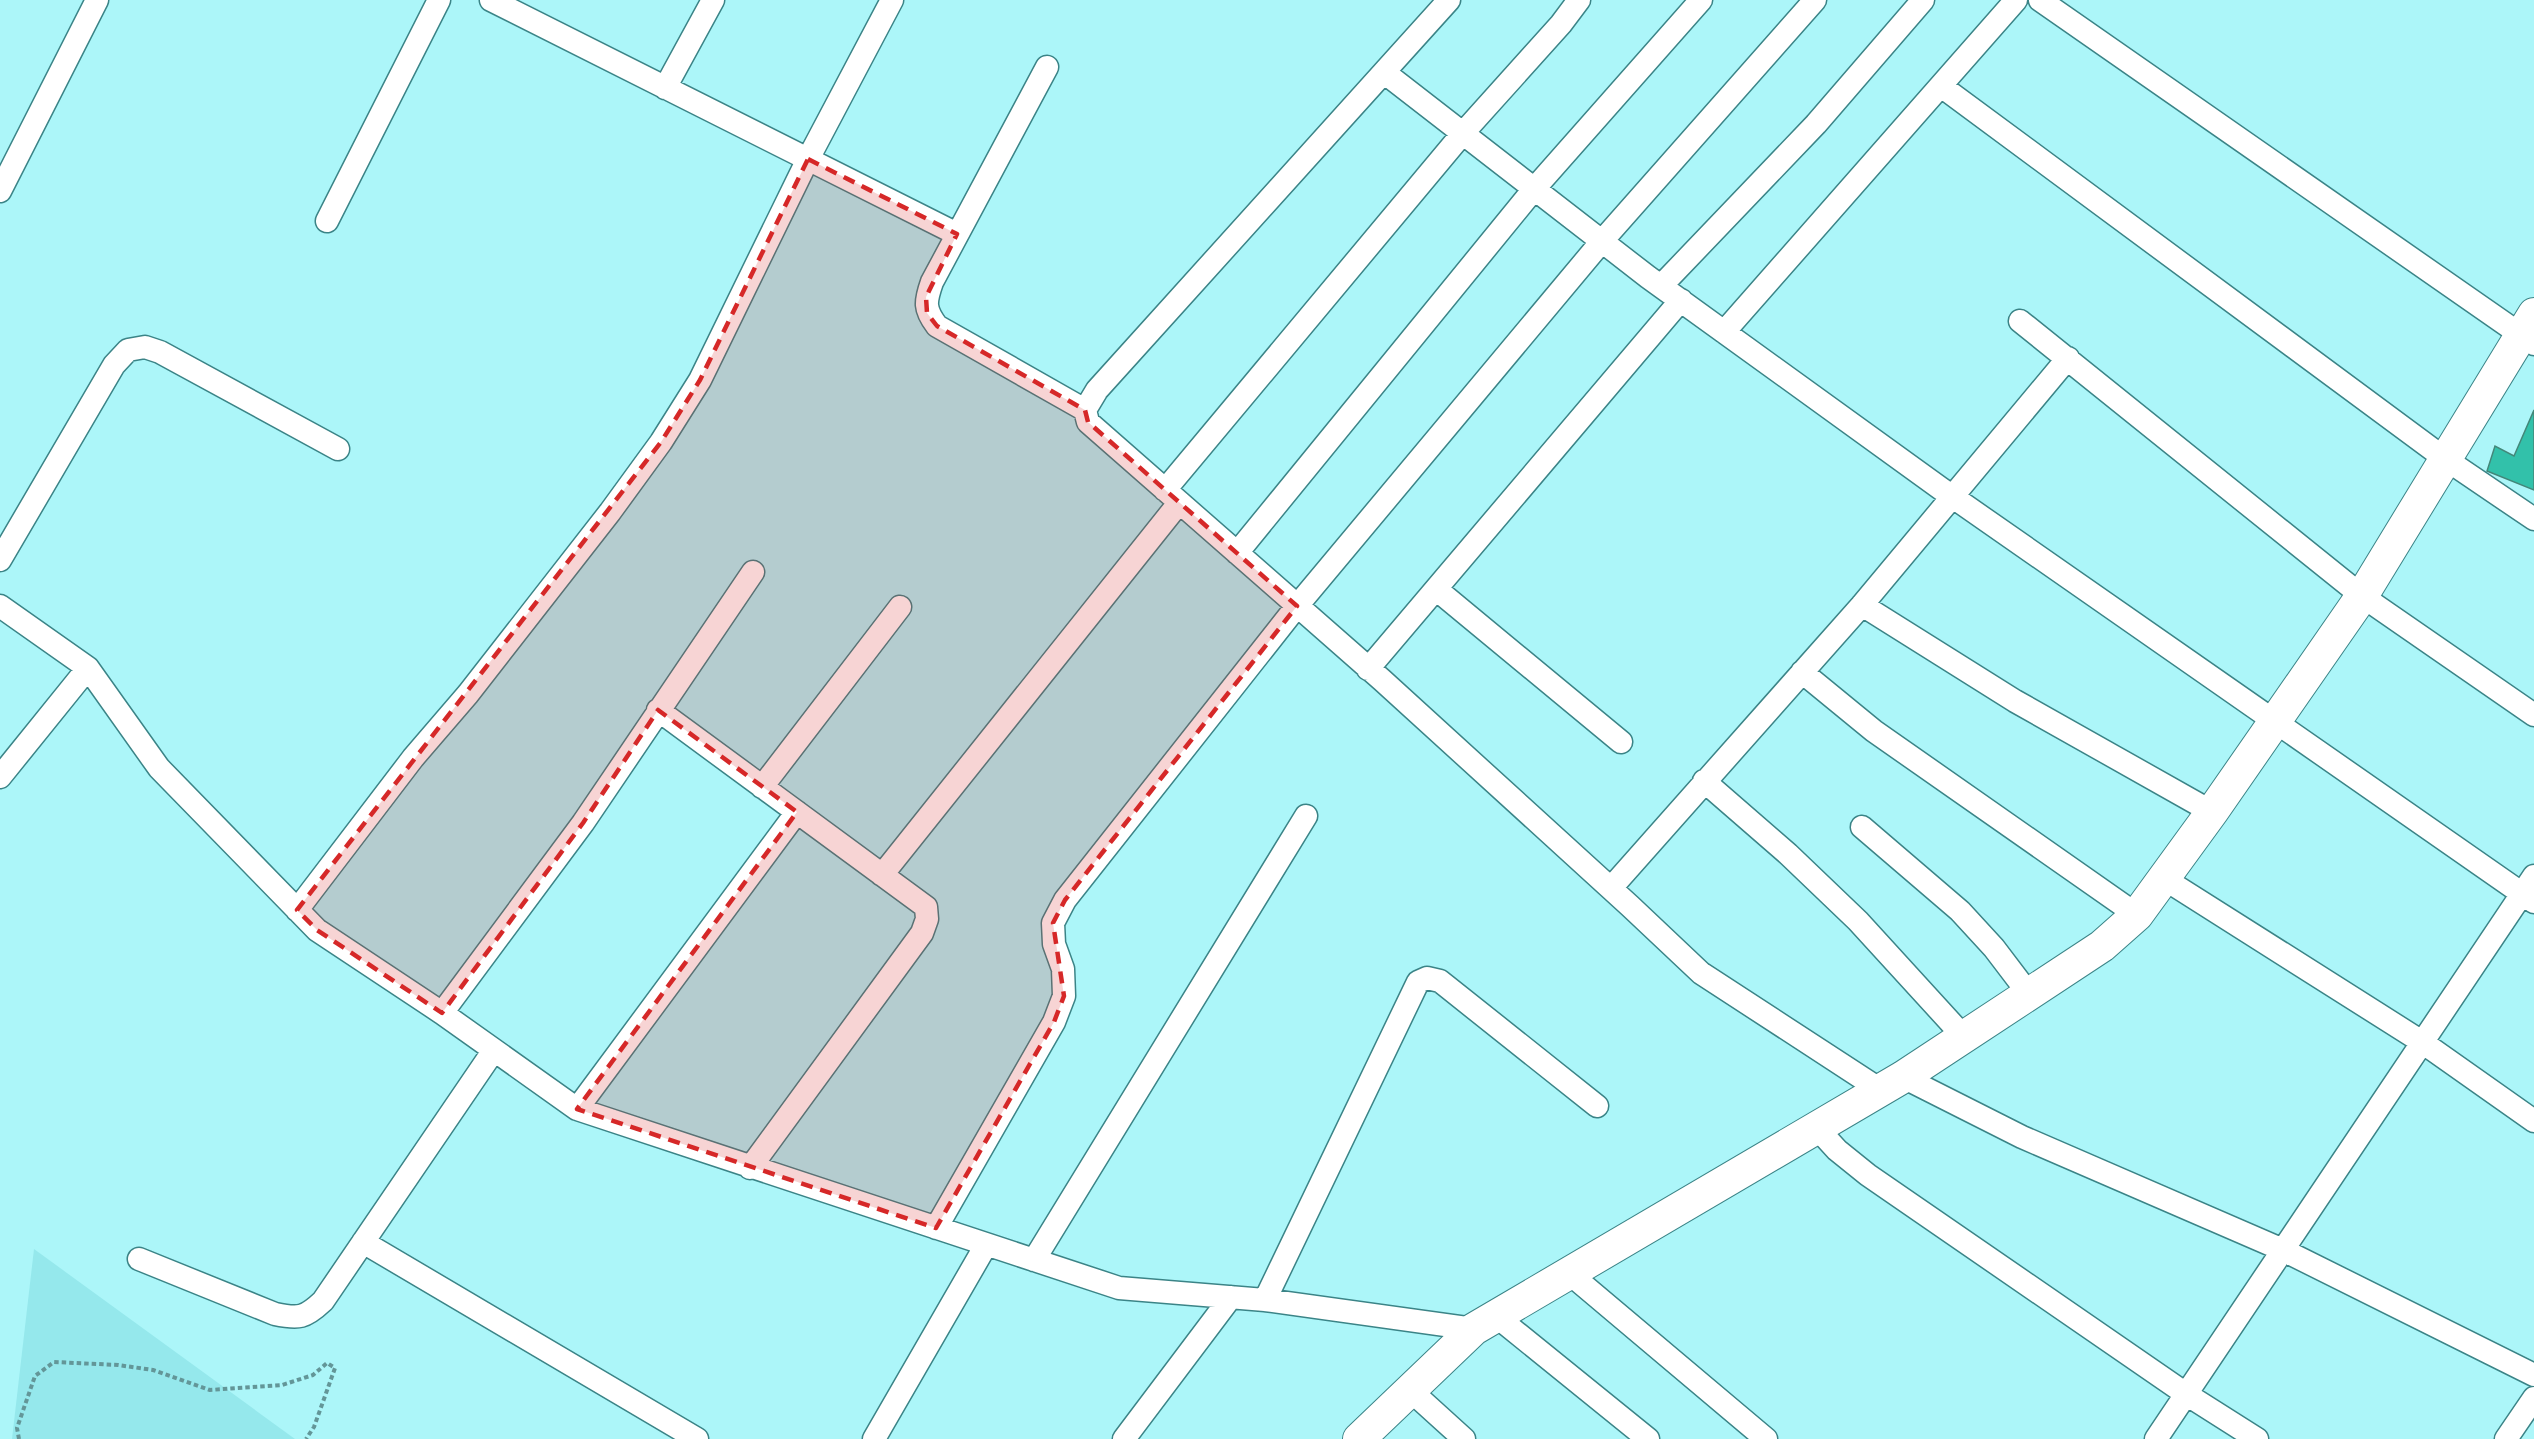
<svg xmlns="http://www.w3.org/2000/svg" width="2534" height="1439" viewBox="0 0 2534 1439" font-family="'Fira Sans',sans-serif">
<rect width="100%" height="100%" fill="#acf6f9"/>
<path fill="#95e8ec" d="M 34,1249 L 295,1439 L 12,1439 Z"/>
<path fill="#32c1aa" stroke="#438779" stroke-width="1.5" d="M 2534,410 L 2534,490 L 2487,471 L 2495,446 L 2514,456 Z"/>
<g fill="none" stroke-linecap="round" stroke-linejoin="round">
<g stroke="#3b8487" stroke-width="25">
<path id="street" d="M 491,0 L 957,234
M 1449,0 L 1097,390 L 1085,410 L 1088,422 L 1382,680 L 1630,906 L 1701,973 L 1879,1089
M 2040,0 L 2534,344
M 1047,67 L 932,282 C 925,302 924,309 937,326 L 1085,410
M 1385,73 L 1648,277 L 1940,488 L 2534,902
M 1941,86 L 2444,458 L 2534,519
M 665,88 L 713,0
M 0,191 L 97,0
M 327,221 L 439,0
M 1661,286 L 1816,124 L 1923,0
M 2020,321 L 2362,596 L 2534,715
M 1724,332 L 2016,0
M 1165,490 L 1463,133 L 1561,24 L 1579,0
M 1237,553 L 1534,189 L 1701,0
M 0,560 L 114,365 L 128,350 L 145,347 L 160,352 L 338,449
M 1436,589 L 1621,742
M 1862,605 L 2015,701 L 2212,812
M 0,606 L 88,668 L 159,768 L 317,930 L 442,1013 L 577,1109 L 1119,1288 L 1265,1300 L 1474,1329
M 1368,669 L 1681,300
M 1802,672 L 1874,731 L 2137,915
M 658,710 L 926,907 L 927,919 L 922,933 L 750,1168
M 0,777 L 88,668
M 1704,781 L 1788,854 L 1858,921 L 1964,1037
M 762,787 L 900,607
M 1862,827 L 1960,911 L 1994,948 L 2029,994
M 882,875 L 1179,503
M 2163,878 L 2422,1042 L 2534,1121
M 1611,888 L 1862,605 L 2068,358
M 297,910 L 413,758 L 468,694 L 610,512 L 661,442 L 700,380 L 808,159 L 892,0
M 442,1013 L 583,823 L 753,572
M 1903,1077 L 2022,1137 L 2283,1250 L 2534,1375
M 577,1109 L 797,812
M 1816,1127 L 1837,1150 L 1868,1175 L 2186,1394 L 2257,1439
M 936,1228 L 1054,1022 L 1064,996 L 1063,969 L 1054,944 L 1053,923 L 1065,900 L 1297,606 L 1602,241 L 1815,0
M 363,1242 L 697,1439
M 139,1259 L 275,1314 C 299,1319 305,1318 323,1301 L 494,1050
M 1034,1260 L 1306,816
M 1569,1273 L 1766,1439
M 1265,1300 L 1418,982 L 1427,978 L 1440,981 L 1597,1106
M 1496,1316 L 1648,1439
M 1410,1390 L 1464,1439
M 874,1439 L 986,1245
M 1124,1439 L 1231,1297
M 2156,1439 L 2534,876
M 2506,1439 L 2534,1398"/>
</g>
<g stroke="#3b8487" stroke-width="34">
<path id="secondary" d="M 1359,1439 L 1474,1329 L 1903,1077 L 2102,946 L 2137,915 L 2212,812 L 2362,596 L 2534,314"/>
</g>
<path stroke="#639698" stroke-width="4" stroke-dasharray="4.5 3" stroke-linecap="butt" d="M 19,1439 L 17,1428 L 35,1376 L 54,1362 L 118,1365 L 153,1370 L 210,1390 L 282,1385 L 313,1375 L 327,1363 L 335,1368 L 314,1427 L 306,1439"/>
<use href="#street" stroke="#fff" stroke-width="22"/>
<use href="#secondary" stroke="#fff" stroke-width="32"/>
</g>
<path fill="#d62828" fill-opacity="0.2" stroke="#d62828" stroke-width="4.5" stroke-dasharray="12 8" stroke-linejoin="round" d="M 808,159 L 957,234 L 926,297 L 927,313 L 937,326 L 1085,410 L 1088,422 L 1297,606 L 1065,900 L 1053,923 L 1064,996 L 1054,1022 L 936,1228 L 577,1109 L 797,812 L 658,710 L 583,823 L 442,1013 L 317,930 L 297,910 L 661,442 L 700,380 Z"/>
</svg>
